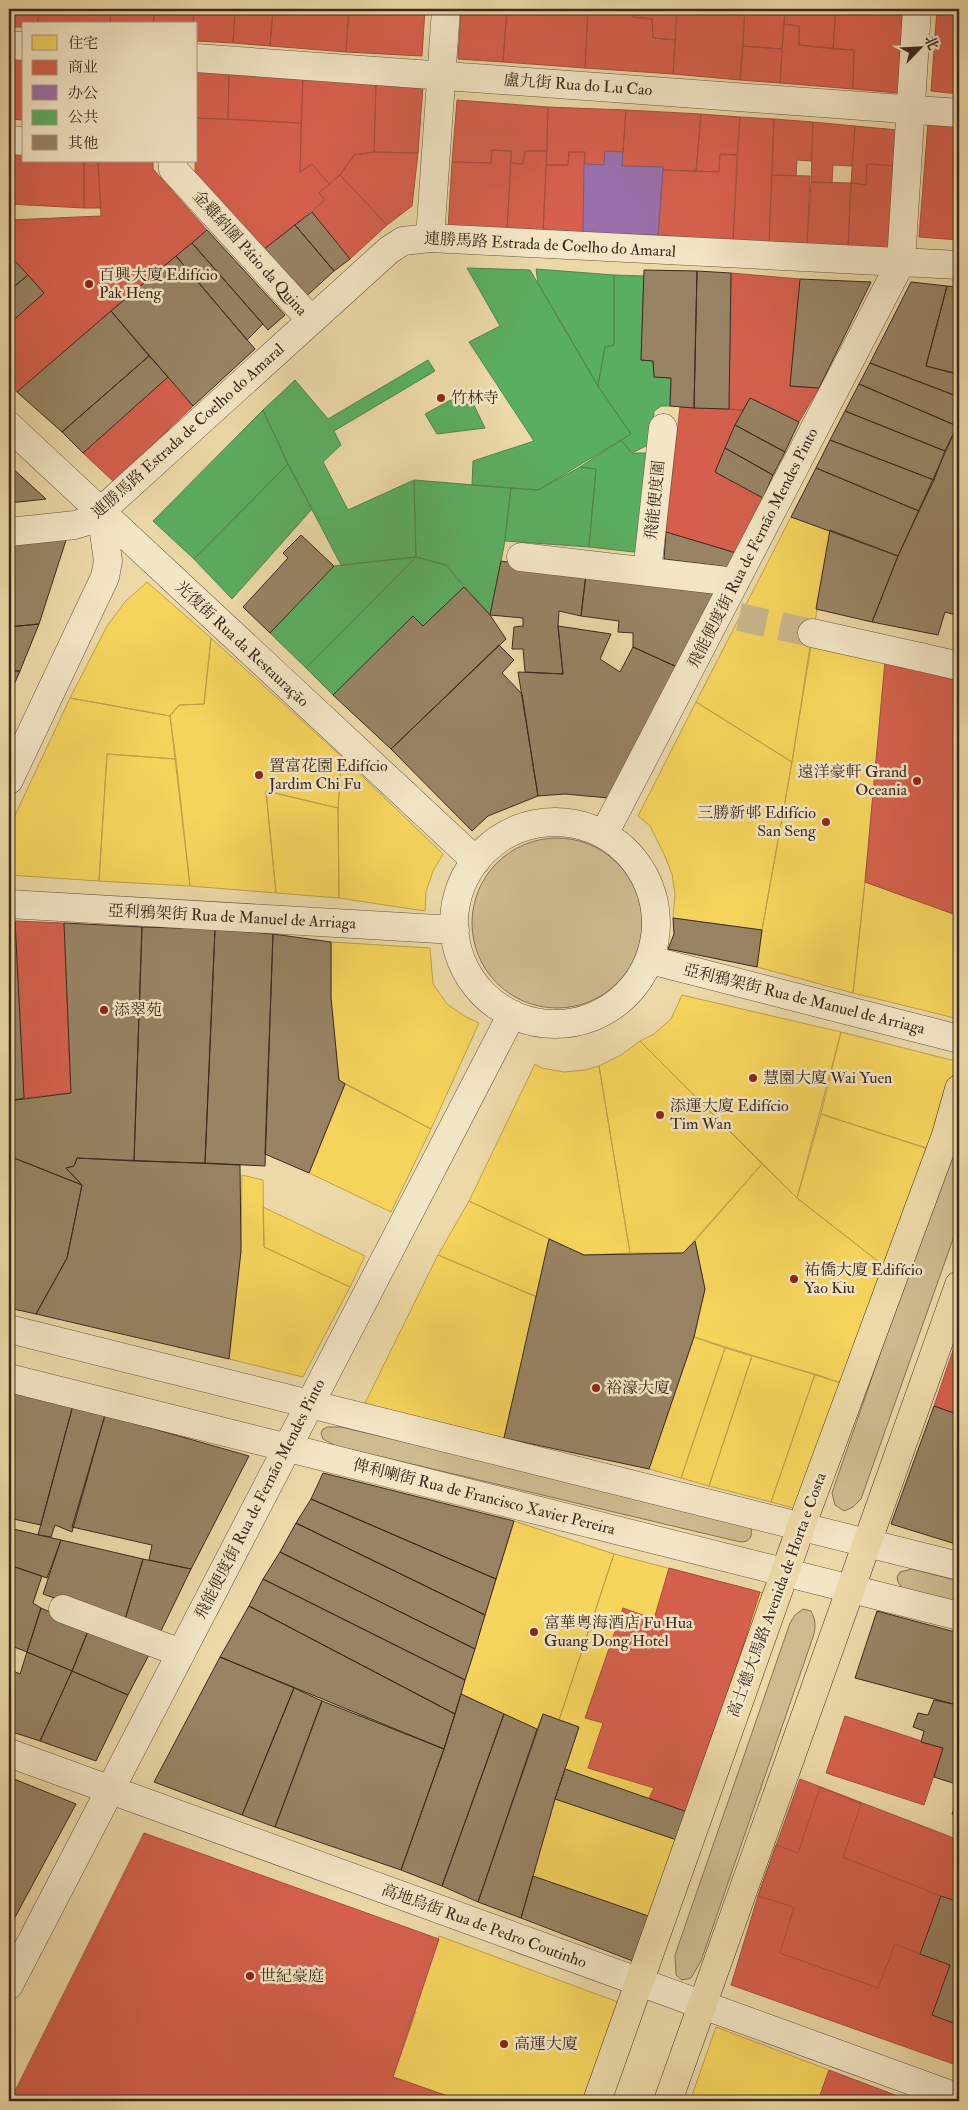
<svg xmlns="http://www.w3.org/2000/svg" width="968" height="2110" viewBox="0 0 968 2110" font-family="'IM FELL Double Pica','Noto Serif SC',serif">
<rect width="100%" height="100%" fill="#ecd9a7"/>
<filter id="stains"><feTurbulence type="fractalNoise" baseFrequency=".004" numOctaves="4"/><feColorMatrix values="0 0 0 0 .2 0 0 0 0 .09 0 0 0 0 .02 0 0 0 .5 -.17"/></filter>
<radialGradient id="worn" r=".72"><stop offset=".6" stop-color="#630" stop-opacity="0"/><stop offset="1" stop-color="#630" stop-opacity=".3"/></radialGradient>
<path fill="#cebb90" stroke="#857257" d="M472 923a85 85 0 1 1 170 0a85 85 0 1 1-170 0Z
M 959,1131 L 959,1222 L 861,1499 L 853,1507 L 844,1511 L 835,1505 L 832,1493 L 954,1140 Z
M 328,1427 L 341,1427 L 733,1519 L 751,1527 C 753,1539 748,1544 736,1541 L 336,1446 L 323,1439 L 321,1433 L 323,1429 Z
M 912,1569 L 959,1581 L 959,1604 L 904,1591 L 898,1582 L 897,1577 L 900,1572 Z
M 803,1609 L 811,1611 C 816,1621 816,1627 813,1637 L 701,1961 L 691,1978 L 682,1980 L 676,1975 L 675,1955 L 790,1623 L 795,1615 Z"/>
<path fill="#f6d55c" stroke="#bea149" d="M 791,517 L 830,530 L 792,762 L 696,702 Z
M 147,582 L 211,638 L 204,704 L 179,705 L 170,716 L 70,698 L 107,626 L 125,602 Z
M 211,638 L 342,757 L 338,808 L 266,791 L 276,893 L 190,886 L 170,716 L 179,705 L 204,704 Z
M 811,640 L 885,662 L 865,882 L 853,993 L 757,967 L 762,930 L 792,762 Z
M 70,698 L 170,716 L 176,759 L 107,754 L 99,881 L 9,875 L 9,828 Z
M 696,702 L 792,762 L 762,930 L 673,918 L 675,894 L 672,874 L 664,854 L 650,826 L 638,816 Z
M 107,754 L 176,759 L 190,886 L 99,881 Z
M 342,757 L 443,854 L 433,871 L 426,892 L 425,911 L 339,898 L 338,808 Z
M 266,791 L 338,808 L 339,898 L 276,893 Z
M 865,882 L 959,916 L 959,1019 L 853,993 Z
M 331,942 L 430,948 L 433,984 L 447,1004 L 466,1017 L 479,1023 L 431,1129 L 339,1080 L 331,998 Z
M 682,995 L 841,1032 L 797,1198 L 640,1041 L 654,1034 L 671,1019 Z
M 841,1032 L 959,1062 L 959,1072 L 932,1150 L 821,1114 Z
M 640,1041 L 762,1164 L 683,1253 L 630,1253 L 599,1066 L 621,1055 Z
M 535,1064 L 542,1068 L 564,1072 L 585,1070 L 599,1066 L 630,1253 L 584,1255 L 469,1201 Z
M 345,1084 L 431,1129 L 391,1212 L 309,1173 Z
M 821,1114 L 932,1150 L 888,1269 L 797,1198 Z
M 762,1164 L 797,1198 L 888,1269 L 844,1384 L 694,1337 L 705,1289 L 695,1241 Z
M 141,1168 L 182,1178 L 170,1224 L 237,1241 L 226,1286 L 165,1270 L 154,1314 L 111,1303 L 121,1263 L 67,1258 L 78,1205 L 130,1210 Z
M 242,1175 L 263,1180 L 264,1247 L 350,1287 L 303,1377 L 229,1359 L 241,1251 Z
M 469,1201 L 549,1239 L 537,1297 L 438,1255 Z
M 263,1207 L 365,1256 L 350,1287 L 264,1247 Z
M 438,1255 L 537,1297 L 504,1438 L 363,1407 Z
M 578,1259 L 602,1266 L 597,1281 L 618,1287 L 613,1301 L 648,1312 L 645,1320 L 660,1325 L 656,1337 L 670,1341 L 660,1371 L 649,1367 L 643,1385 L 635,1382 L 631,1394 L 599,1384 L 594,1401 L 551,1387 L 558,1367 L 526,1356 L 537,1322 L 559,1330 L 560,1326 L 531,1317 L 541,1281 L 560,1287 L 562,1277 L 572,1280 Z
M 694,1337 L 725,1348 L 681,1478 L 649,1469 Z
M 725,1348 L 752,1356 L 709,1486 L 681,1478 Z
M 752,1356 L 815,1374 L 771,1502 L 709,1486 Z
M 815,1374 L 844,1384 L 801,1510 L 771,1502 Z
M 514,1521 L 614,1554 L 559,1720 L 543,1714 L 537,1729 L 461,1694 Z
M 614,1554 L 767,1594 L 690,1813 L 565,1769 L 579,1727 L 559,1720 Z
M 555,1799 L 683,1842 L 654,1918 L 533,1876 Z
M 124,1925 L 171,1944 L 174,1935 L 227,1956 L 214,1989 L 341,2040 L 361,1990 L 416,2012 L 393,2077 L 462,2101 L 226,2101 L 180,2083 L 173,2101 L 104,2101 L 108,2091 L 66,2074 Z
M 439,1936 L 618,2002 L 582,2101 L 462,2101 L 393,2077 Z
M 716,2027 L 829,2070 L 818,2101 L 690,2101 Z"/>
<path fill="#d6604d" stroke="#a84f3f" d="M 9,9 L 43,9 L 38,18 L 38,24 L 24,24 L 24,27 L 9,27 Z
M 43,9 L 111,9 L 110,24 L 38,24 L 38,18 Z
M 111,9 L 155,9 L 153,24 L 110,24 Z
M 155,9 L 194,9 L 193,24 L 153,24 Z
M 194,9 L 235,9 L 233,43 L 196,41 L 196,24 L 193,24 Z
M 235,9 L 273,9 L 270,46 L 233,43 Z
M 273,9 L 349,9 L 346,52 L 270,46 Z
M 349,9 L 425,9 L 422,56 L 346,52 Z
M 461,9 L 507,9 L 503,62 L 458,59 Z
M 507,9 L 588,9 L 585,68 L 503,62 Z
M 588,9 L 633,9 L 633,17 L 652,19 L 653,38 L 675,40 L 673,74 L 585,68 Z
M 633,9 L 677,9 L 675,40 L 653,38 L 652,19 L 633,17 Z
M 677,9 L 745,9 L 740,80 L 673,74 Z
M 745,9 L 785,9 L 782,49 L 743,46 Z
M 785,9 L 836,9 L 833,49 L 799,45 L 799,26 L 784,24 Z
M 836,9 L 903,9 L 898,93 L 853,89 L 854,50 L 833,49 Z
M 937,9 L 959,9 L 959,94 L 931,91 Z
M 784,24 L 799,26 L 799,45 L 854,50 L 853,89 L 780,83 Z
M 743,46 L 782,49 L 780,83 L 740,80 Z
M 9,56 L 24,57 L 24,120 L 9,119 Z
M 196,68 L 229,70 L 228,119 L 196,118 Z
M 229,70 L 303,76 L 301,123 L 228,119 Z
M 303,76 L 376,83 L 374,152 L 354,155 L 340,175 L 329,184 L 312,164 L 300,172 Z
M 376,83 L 423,86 L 418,153 L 374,152 Z
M 457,100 L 548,107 L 547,151 L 525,151 L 523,164 L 511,163 L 511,151 L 492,150 L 491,163 L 452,162 Z
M 548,107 L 626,110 L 623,152 L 605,151 L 604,165 L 584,164 L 585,152 L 569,152 L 568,165 L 546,165 Z
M 626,110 L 701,114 L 696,171 L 663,170 L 663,167 L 622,166 Z
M 701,114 L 740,117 L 737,155 L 720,154 L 719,172 L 696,171 Z
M 740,117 L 774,119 L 769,243 L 733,241 Z
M 196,118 L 301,123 L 300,172 L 312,164 L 329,184 L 319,193 L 325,200 L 263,250 L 195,176 Z
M 774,119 L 813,122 L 811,161 L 797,160 L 796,176 L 772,175 Z
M 813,122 L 855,126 L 852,166 L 833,165 L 832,183 L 811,182 Z
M 928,123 L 959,125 L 959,240 L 919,237 Z
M 855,126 L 898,130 L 897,166 L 867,164 L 866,185 L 851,183 Z
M 9,150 L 24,151 L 24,161 L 84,161 L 84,208 L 9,204 Z
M 492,150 L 511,151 L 507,232 L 448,229 L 452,162 L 491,163 Z
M 525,151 L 547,151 L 543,232 L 507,232 L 511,163 L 523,164 Z
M 374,152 L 418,153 L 412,206 L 387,225 L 340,175 L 354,155 Z
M 569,152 L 585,152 L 583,233 L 543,232 L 546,165 L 568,165 Z
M 720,154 L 737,155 L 733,241 L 658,235 L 663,170 L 719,172 Z
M 84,161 L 98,161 L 101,208 L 84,208 Z
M 98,161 L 153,161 L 153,169 L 207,230 L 17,392 L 9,385 L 9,324 L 44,293 L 9,255 L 9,220 L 101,216 Z
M 867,164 L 897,166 L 892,248 L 848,246 L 851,183 L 866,185 Z
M 340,175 L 387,225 L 350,259 L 312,212 L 325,200 L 319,193 Z
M 772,175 L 810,176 L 807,246 L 769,243 Z
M 811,182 L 851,183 L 848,246 L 807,246 Z
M 731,273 L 800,279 L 790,386 L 819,388 L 799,422 L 750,398 L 743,410 L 729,409 Z
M 168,377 L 193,406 L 114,482 L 83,453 Z
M 680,407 L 743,410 L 735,425 L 715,472 L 763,498 L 736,553 L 666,532 Z
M 885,662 L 959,681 L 959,916 L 865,882 Z
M 15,921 L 64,923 L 71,1093 L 24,1098 Z
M 959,1333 L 959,1415 L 934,1406 Z
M 522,1387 L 655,1418 L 646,1458 L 517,1428 Z
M 669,1568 L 760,1592 L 690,1813 L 649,1798 L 654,1788 L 588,1768 L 603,1723 L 585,1718 L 623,1608 L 654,1619 Z
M 845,1716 L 943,1748 L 924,1805 L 826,1773 Z
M 800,1779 L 959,1840 L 959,2066 L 731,1985 L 758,1896 Z
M 820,1787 L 861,1804 L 843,1857 L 941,1896 L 920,1954 L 895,1944 L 878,1988 L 780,1953 L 794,1907 L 758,1896 L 776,1845 L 798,1853 Z
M 144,1833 L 439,1939 L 393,2077 L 462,2101 L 10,2101 Z
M 829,2070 L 911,2101 L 818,2101 Z"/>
<path fill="#9970ab" stroke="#7d5a81" d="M 605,151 L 623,152 L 622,166 L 663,167 L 658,235 L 583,233 L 584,164 L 604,165 Z"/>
<path fill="#5aae61" stroke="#51864d" d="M 467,268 L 530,270 L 598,386 L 631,434 L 538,490 L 472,485 L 473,461 L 534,441 L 469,342 L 500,326 Z
M 536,269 L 614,275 L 614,345 L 605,347 L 598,386 L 538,283 Z
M 614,275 L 644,276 L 641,360 L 653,361 L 654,377 L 671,378 L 670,406 L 661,406 L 654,411 L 652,443 L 632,453 L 621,440 L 631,434 L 598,386 L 605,347 L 614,345 Z
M 428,360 L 435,371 L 334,431 L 341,445 L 323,462 L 348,510 L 414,480 L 416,557 L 341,565 L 288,464 L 263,410 L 295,380 L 328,419 Z
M 467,391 L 485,428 L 437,434 L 425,414 Z
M 263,410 L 288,464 L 194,559 L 153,521 Z
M 621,440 L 632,453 L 655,453 L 643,553 L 589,547 L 596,469 L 580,467 Z
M 288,464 L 312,509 L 232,599 L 194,559 Z
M 580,467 L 596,469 L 589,547 L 505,541 L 511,488 L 538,490 Z
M 414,480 L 511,488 L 504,546 L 490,615 L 446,565 L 416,557 Z
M 416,557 L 446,565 L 464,587 L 423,626 L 413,616 L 333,695 L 306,668 Z
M 416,557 L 306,668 L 270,633 L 334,566 Z"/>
<path fill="#988465" stroke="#3c281e" d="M 312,212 L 350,259 L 334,271 L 295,225 Z
M 295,225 L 334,271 L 300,302 L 263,250 Z
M 207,230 L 285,315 L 268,330 L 192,243 Z
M 192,243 L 263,324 L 247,340 L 176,256 Z
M 9,255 L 28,275 L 9,291 Z
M 176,256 L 255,349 L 193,406 L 111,311 Z
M 644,270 L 697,271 L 694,408 L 670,406 L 671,378 L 654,377 L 653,361 L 641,360 Z
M 697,271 L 731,273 L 729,409 L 694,408 Z
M 28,275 L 44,293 L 9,324 L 9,291 Z
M 800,279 L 871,282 L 819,388 L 790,386 Z
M 911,282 L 947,286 L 926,366 L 956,374 L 954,395 L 870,363 Z
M 947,286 L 959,287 L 959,374 L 926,366 Z
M 111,311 L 149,356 L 62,432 L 17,392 Z
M 149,356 L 168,377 L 83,453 L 62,432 Z
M 870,363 L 959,397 L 959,422 L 957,426 L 859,384 Z
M 859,384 L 957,426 L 945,451 L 845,411 Z
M 750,398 L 799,422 L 785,452 L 735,425 Z
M 845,411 L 945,451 L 934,480 L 830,440 Z
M 959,422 L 959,616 L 945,612 L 938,635 L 872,622 L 898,556 Z
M 735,425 L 785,452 L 773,475 L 725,448 Z
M 830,440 L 934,480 L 919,511 L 816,468 Z
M 725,448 L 773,475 L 763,498 L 715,472 Z
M 9,465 L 46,499 L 9,503 Z
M 816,468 L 919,511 L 898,556 L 791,517 Z
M 830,530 L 898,556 L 872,622 L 816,609 Z
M 666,532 L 736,553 L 728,567 L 664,559 Z
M 301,535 L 334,566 L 270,633 L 243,607 L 288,558 L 283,553 Z
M 67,537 L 39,624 L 9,627 L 9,543 Z
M 501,561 L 586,574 L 581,616 L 559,611 L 558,626 L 563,674 L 525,672 L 523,649 L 512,649 L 514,627 L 523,626 L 523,618 L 490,615 Z
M 586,574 L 715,594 L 677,667 L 633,647 L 633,633 L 618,632 L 619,621 L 581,616 Z
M 464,587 L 490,615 L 506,639 L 391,749 L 333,695 L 413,616 L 423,626 Z
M 39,624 L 20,671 L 9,671 L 9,627 Z
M 558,626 L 611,634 L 600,659 L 620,672 L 633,647 L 677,667 L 609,798 L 565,794 L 538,796 L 518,672 L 563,674 Z
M 499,645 L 514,660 L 502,673 L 522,694 L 538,796 L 488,816 L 472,831 L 391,749 Z
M 9,671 L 20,671 L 9,696 Z
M 673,918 L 762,930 L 757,967 L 668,949 L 674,934 Z
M 9,921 L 15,921 L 24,1098 L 9,1101 Z
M 64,923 L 142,927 L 134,1161 L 77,1158 L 74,1166 L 66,1168 L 82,1185 L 9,1156 L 9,1101 L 71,1093 Z
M 142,927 L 215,929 L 205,1163 L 134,1161 Z
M 215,929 L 273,934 L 265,1166 L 205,1163 Z
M 273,934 L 331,942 L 331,998 L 339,1080 L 345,1084 L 309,1173 L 265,1154 Z
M 9,1156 L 82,1185 L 67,1258 L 36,1314 L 9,1308 L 9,1223 L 13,1191 L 9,1182 Z
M 77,1158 L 240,1165 L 241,1251 L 229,1359 L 36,1314 L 67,1258 L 82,1185 L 66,1168 L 74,1166 Z
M 9,1189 L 13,1191 L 9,1223 Z
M 549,1239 L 584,1255 L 683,1253 L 695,1241 L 705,1289 L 694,1337 L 649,1469 L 504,1438 Z
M 9,1388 L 73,1405 L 41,1525 L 9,1518 Z
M 73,1405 L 105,1415 L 72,1532 L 55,1525 L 51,1537 L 38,1535 Z
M 934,1406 L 959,1415 L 959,1545 L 891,1524 Z
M 105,1415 L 249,1456 L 191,1569 L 149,1560 L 152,1545 L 72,1527 Z
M 323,1473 L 514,1521 L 496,1579 L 311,1499 Z
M 311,1499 L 496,1579 L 485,1615 L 296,1523 Z
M 296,1523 L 485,1615 L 475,1649 L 280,1552 Z
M 9,1528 L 61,1540 L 47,1578 L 9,1565 Z
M 61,1540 L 143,1559 L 124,1623 L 43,1594 Z
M 280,1552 L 475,1649 L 465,1680 L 263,1579 Z
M 143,1559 L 191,1569 L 158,1637 L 124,1623 Z
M 9,1565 L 42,1576 L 33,1603 L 41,1608 L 27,1652 L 9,1645 Z
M 263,1579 L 465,1680 L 455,1714 L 249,1606 Z
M 249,1606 L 455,1714 L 444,1749 L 220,1657 Z
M 41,1608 L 89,1629 L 72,1671 L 27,1652 Z
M 877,1611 L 959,1633 L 959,1683 L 953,1704 L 855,1678 Z
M 90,1626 L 152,1649 L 128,1695 L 72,1671 Z
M 27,1652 L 72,1671 L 40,1741 L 9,1731 L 9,1685 L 11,1670 L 20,1674 Z
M 220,1657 L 294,1688 L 242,1815 L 154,1782 Z
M 72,1671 L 128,1695 L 96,1761 L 40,1741 Z
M 959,1683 L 959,1785 L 934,1777 L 943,1748 L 921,1742 L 924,1731 L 913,1727 L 918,1713 L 928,1715 L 934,1700 L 953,1704 Z
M 294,1688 L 322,1701 L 275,1827 L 242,1815 Z
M 461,1694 L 504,1714 L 442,1886 L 401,1870 L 444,1749 Z
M 322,1701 L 444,1749 L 401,1870 L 275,1827 Z
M 504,1714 L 537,1729 L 478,1902 L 442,1886 Z
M 543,1714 L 579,1727 L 555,1799 L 521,1918 L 478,1902 Z
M 565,1769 L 690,1813 L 683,1842 L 555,1799 Z
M 9,1777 L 76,1804 L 13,1921 L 9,1919 Z
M 959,1797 L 959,1816 L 952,1814 Z
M 533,1876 L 654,1918 L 638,1963 L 521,1918 Z
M 941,1896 L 959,1902 L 959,2025 L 932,2015 L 950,1965 L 920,1954 Z"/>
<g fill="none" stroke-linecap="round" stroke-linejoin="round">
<path stroke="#c9b68c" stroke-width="28" stroke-dasharray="28 14" stroke-linecap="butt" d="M 739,617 L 812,633"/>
<g stroke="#685440" stroke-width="29">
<path id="pedestrian" d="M 9,45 L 24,46
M 196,58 L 959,113
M 173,161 L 173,169 L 311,320
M 521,557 L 735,582
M 647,572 L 663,428
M 812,633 L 920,657
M 604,834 L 901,262 L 917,9
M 63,1609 L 181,1653"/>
</g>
<g stroke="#685440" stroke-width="29">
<path id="minor" d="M 9,140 L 24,141
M 430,238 L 446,9
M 9,426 L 476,861
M 920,657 L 959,666
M 9,780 L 105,577 L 108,561 L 101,512
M454 923a101 101 0 1 1 202 0a101 101 0 1 1-202 0Z
M 9,904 L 455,930
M 650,960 L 959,1039
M 9,1753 L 959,2098
M 9,1985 L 512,1014"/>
</g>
<g stroke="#685440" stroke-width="29">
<path id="tertiary" d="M 9,532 L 75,525 L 91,520 L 389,250 L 403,241 L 430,238 L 959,265
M 9,1329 L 959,1566
M 9,1378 L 959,1616"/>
</g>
<g stroke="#3c281e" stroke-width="29">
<path id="primary" d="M 597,2101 L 801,1527 L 946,1135 L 959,1089
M 668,2101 L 959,1285"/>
</g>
<use href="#pedestrian" stroke="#f3e6c6" stroke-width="28"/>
<use href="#minor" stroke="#f3e6c6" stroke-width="28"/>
<use href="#tertiary" stroke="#f3e6c6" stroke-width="28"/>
<use href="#primary" stroke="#ecd9a7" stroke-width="28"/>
</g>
<g fill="#8f2418" stroke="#f3e6c6" stroke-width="2">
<circle cx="89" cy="284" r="5"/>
<circle cx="441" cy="398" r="5"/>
<circle cx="259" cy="775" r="5"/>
<circle cx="917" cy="781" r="5"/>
<circle cx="826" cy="822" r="5"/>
<circle cx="104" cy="1010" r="5"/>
<circle cx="753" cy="1078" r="5"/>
<circle cx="660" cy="1115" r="5"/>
<circle cx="794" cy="1279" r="5"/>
<circle cx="596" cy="1388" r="5"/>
<circle cx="534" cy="1632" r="5"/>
<circle cx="250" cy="1976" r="5"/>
<circle cx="504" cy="2044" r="5"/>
</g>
<g text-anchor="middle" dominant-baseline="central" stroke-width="5" stroke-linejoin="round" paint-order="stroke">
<g font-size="16" fill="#3c281e" stroke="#f3e6c6">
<text transform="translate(578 85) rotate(4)">盧九街 Rua do Lu Cao</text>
<text transform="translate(550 245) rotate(3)">連勝馬路 Estrada de Coelho do Amaral</text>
<text transform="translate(250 253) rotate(48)">金雞納圍 Pátio da Quina</text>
<text transform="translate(188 431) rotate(-42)">連勝馬路 Estrada de Coelho do Amaral</text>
<text transform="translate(655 500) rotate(-84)">飛能便度圍</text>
<text transform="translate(753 548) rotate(-63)">飛能便度街 Rua de Fernão Mendes Pinto</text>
<text transform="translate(242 644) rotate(43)">光復街 Rua da Restauração</text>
<text transform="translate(232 917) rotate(3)">亞利鴉架街 Rua de Manuel de Arriaga</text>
<text transform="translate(804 999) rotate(14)">亞利鴉架街 Rua de Manuel de Arriaga</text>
<text transform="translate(484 1497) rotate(14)">俾利喇街 Rua de Francisco Xavier Pereira</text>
<text transform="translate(260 1499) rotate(-63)">飛能便度街 Rua de Fernão Mendes Pinto</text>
<text transform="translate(777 1595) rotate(-70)">高士德大馬路 Avenida de Horta e Costa</text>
<text transform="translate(484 1926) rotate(20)">高地烏街 Rua de Pedro Coutinho</text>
</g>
<g font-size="16" fill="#3c281e" stroke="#f3e6c6" text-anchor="start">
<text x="99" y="275">百興大廈 Edifício<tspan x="99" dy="18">Pak Heng</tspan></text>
<text x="451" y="398">竹林寺</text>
<text x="269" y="766">置富花園 Edifício<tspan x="269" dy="18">Jardim Chi Fu</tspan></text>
<text x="907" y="772" text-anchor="end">遠洋豪軒 Grand<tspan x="907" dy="18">Oceania</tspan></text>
<text x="816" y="813" text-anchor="end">三勝新邨 Edifício<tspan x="816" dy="18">San Seng</tspan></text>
<text x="114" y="1010">添翠苑</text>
<text x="763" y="1078">慧園大廈 Wai Yuen</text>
<text x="670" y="1106">添運大廈 Edifício<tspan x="670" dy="18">Tim Wan</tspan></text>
<text x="804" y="1270">祐僑大廈 Edifício<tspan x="804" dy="18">Yao Kiu</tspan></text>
<text x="606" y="1388">裕濠大廈</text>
<text x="544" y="1623">富華粵海酒店 Fu Hua<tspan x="544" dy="18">Guang Dong Hotel</tspan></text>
<text x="260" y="1976">世紀豪庭</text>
<text x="514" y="2044">高運大廈</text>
</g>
</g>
<rect width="968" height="2110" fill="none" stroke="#ecd9a7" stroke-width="30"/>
<rect x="10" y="10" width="948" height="2090" fill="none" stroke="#3c281e" stroke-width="2.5"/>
<rect x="15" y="15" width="938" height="2080" fill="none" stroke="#3c281e"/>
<rect x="22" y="22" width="175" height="140" fill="#f3e6c6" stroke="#aa9a83"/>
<rect x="32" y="35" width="25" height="15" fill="#f6d55c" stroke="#aa9a83"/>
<text x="68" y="48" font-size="15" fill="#3c281e">住宅</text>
<rect x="32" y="60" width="25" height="15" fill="#d6604d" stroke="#aa9a83"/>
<text x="68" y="72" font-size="15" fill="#3c281e">商业</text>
<rect x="32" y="85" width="25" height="15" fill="#9970ab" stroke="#aa9a83"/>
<text x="68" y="98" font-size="15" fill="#3c281e">办公</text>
<rect x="32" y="110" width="25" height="15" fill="#5aae61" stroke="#aa9a83"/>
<text x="68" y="122" font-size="15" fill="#3c281e">公共</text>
<rect x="32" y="135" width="25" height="15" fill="#988465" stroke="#aa9a83"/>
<text x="68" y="148" font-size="15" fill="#3c281e">其他</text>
<g transform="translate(920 48) rotate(66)" stroke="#f3e6c6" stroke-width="4" paint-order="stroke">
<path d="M0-4L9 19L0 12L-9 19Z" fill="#3c281e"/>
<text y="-8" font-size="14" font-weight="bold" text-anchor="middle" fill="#3c281e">北</text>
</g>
<rect width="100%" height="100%" filter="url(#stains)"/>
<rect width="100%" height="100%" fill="url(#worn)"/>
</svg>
